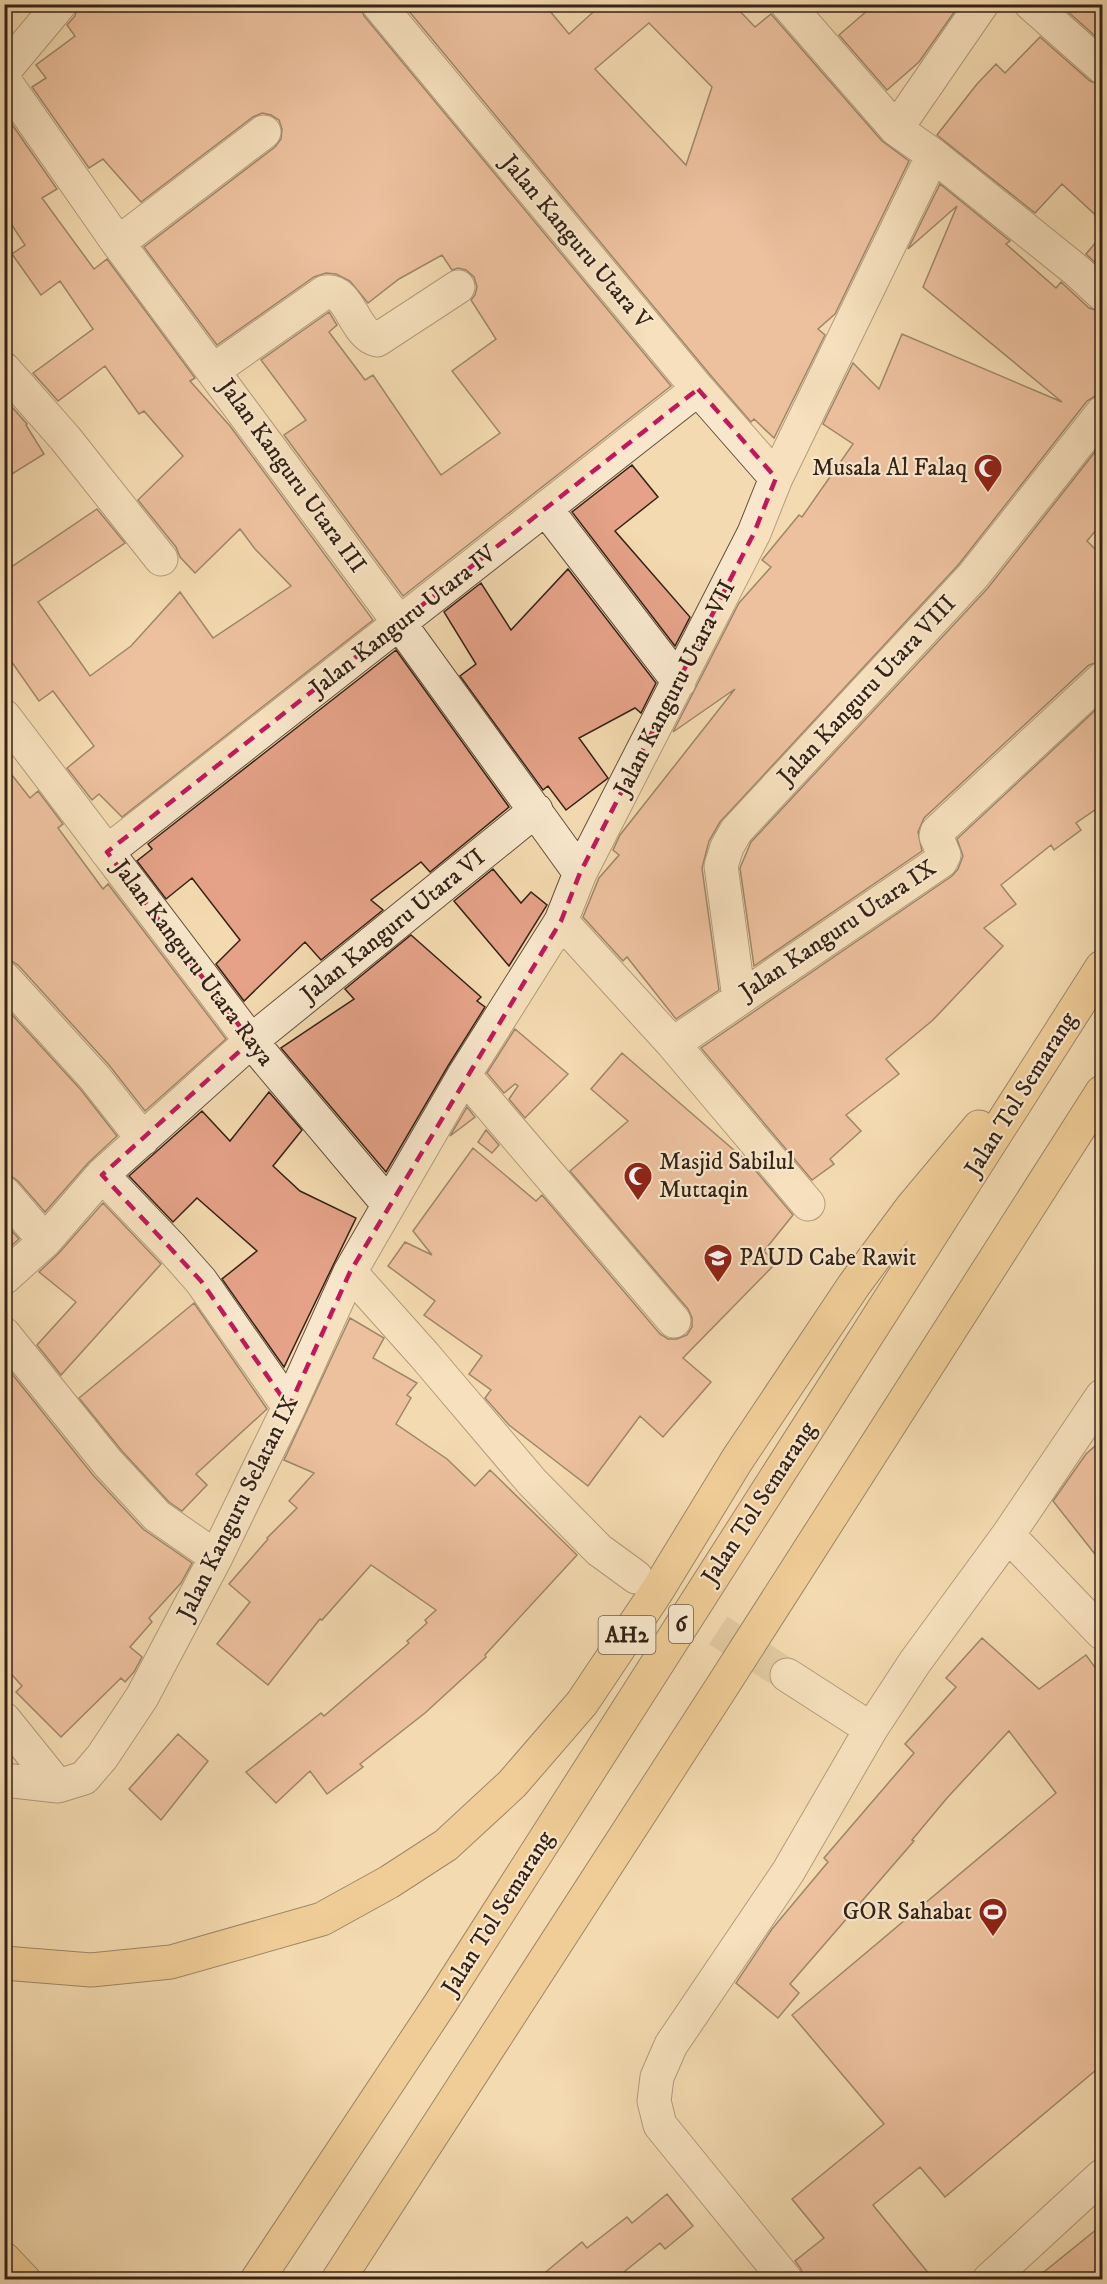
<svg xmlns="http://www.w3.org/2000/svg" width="1107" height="2284" viewBox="0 0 1107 2284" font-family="'IM FELL DW Pica',serif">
<rect width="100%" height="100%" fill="#f4dab0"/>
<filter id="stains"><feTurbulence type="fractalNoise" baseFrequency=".00333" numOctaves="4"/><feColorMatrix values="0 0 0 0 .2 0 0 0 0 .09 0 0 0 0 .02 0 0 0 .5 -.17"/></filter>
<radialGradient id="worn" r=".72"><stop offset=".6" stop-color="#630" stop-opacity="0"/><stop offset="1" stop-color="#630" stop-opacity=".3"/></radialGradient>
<path fill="#e5a288" stroke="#342217" stroke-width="1.5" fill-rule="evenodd" d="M 78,4 L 360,4 L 364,16 L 671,386 L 403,596 L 284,435 L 306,420 L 261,360 L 329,312 L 337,325 L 329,332 L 365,380 L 373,375 L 441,475 L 500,433 L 452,371 L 496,339 L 471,300 L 475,295 L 477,287 L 474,277 L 466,270 L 458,268 L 452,270 L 442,255 L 399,279 L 368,303 L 350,281 L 336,274 L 326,273 L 314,277 L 217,345 L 144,247 L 275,147 L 281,139 L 282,129 L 279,120 L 271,115 L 262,113 L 253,117 L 141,202 L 103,159 L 89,168 L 32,87 L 46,78 L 36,65 L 75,36 L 67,25 L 75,16 Z
M 403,4 L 544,4 L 569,34 L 602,4 L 733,4 L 755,27 L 771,14 L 882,141 L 909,161 L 835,314 L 818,329 L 825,335 L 774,438 L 754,419 L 751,422 L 712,377 ZM 649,23 L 712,87 L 686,165 L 595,69 Z
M 875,4 L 949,4 L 955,11 L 919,62 L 887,90 L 839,35 Z
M 1071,4 L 1102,4 L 1102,42 L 1066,10 Z
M 1040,37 L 1090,81 L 1102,85 L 1102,221 L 1062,184 L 1035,213 L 937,135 L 977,84 L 996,64 L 1005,73 Z
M 4,113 L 57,189 L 42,198 L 94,269 L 107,259 L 195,378 L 190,381 L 230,426 L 373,620 L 122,817 L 99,794 L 92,800 L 67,768 L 94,746 L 53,691 L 39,701 L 4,651 L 4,572 L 97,509 L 125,543 L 38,602 L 90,676 L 131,646 L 180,592 L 213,638 L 291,586 L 255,549 L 240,529 L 195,573 L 180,557 L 176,547 L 138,500 L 183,456 L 144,411 L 139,414 L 105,366 L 58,401 L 33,373 L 93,329 L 60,281 L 41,295 L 12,254 L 25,245 L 4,213 Z
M 940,184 L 1010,241 L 1006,244 L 1056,288 L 1061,282 L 1089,308 L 1102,312 L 1102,395 L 1095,396 L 1087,401 L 959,564 L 720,822 L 709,841 L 702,868 L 719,990 L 676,1019 L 627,957 L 623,961 L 583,917 L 599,878 L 619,855 L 613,850 L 620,835 L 735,689 L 673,732 L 739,603 L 771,567 L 762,560 L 799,515 L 802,517 L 853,444 L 823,424 L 853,363 L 879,389 L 902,334 L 1062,402 L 923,287 L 957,206 L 908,249 Z
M 1102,235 L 1102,269 L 1086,254 Z
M 4,398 L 27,424 L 26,425 L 44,454 L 4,479 Z
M 1102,443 L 1102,523 L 1087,541 L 1102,556 L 1102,661 L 1089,665 L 924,818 L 918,832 L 922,851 L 754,966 L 740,868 L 751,842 L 987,589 Z
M 632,465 L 658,497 L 615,531 L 690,617 L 675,646 L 572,512 Z
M 568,569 L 656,683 L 641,713 L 635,708 L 579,738 L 608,778 L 566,810 L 548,786 L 543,790 L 460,676 L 476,664 L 444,612 L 481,583 L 511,630 Z
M 396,650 L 509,807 L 430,872 L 421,862 L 371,900 L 383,910 L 321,960 L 305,942 L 244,1001 L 216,964 L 240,940 L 192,878 L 166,899 L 137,861 L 152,849 L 148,844 Z
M 1102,704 L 1102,805 L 1076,823 L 1081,830 L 1054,850 L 1051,845 L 1001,885 L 1016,904 L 984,928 L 1003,946 L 933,1020 L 886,1059 L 899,1074 L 846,1115 L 861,1131 L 830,1159 L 834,1164 L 812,1180 L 701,1048 L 952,876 L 958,869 L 963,856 L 957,839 Z
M 4,765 L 30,798 L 38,791 L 63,824 L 58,828 L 103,889 L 108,884 L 226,1039 L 145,1111 L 109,1065 L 18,965 L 10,960 L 4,960 Z
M 493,869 L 521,903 L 531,892 L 547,905 L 509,966 L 454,901 Z
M 411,935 L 481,997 L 477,1001 L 485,1007 L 448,1066 L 386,1172 L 281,1048 L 354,999 L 345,989 Z
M 4,1006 L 81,1090 L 117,1136 L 88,1163 L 45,1212 L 18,1181 L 11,1176 L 4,1175 Z
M 515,1029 L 568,1074 L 525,1118 L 509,1099 L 518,1086 L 515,1084 L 504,1093 L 487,1073 Z
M 622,1053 L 750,1164 L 793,1215 L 764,1251 L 776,1263 L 683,1358 L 711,1382 L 663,1437 L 640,1416 L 588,1486 L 509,1425 L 485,1398 L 491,1390 L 469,1374 L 482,1356 L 424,1315 L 435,1301 L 388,1266 L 405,1242 L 432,1255 L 413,1231 L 473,1148 L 536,1201 L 542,1195 L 660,1334 L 668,1339 L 677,1339 L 687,1335 L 692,1327 L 692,1318 L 688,1309 L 570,1171 L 628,1121 L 591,1089 Z
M 269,1092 L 302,1130 L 273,1166 L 300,1191 L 356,1218 L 284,1367 L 222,1279 L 257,1251 L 197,1198 L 173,1222 L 129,1176 L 202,1111 L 230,1141 Z
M 467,1107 L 475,1117 L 450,1136 Z
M 486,1130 L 499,1145 L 492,1153 L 478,1142 Z
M 103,1203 L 161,1264 L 61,1375 L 37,1345 L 76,1302 L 39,1272 L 59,1253 Z
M 4,1222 L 19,1239 L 10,1247 L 4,1242 Z
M 194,1303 L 267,1409 L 196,1474 L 207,1485 L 182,1511 L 169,1502 L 122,1451 L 79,1398 Z
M 350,1318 L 384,1338 L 373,1358 L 417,1383 L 407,1395 L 411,1398 L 396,1424 L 447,1459 L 475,1486 L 490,1470 L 577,1555 L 485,1655 L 486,1657 L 425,1713 L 360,1764 L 363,1767 L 327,1794 L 310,1771 L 276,1803 L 246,1772 L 321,1713 L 324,1716 L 409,1643 L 407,1641 L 427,1623 L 425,1620 L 436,1610 L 371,1565 L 322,1620 L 320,1619 L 268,1685 L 217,1644 L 250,1602 L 229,1584 L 268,1539 L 267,1538 L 297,1508 L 289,1501 L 314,1473 L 284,1460 Z
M 4,1364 L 93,1475 L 143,1529 L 192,1563 L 181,1583 L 149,1618 L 152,1622 L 130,1647 L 142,1657 L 134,1672 L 125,1682 L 121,1678 L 61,1737 L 16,1692 L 22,1686 L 4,1666 Z
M 1102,1440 L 1102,1563 L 1053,1501 L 1086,1454 Z
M 982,1638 L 1039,1689 L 1086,1655 L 1102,1677 L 1102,2065 L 945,2197 L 920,2167 L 873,2205 L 934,2280 L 804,2280 L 801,2269 L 795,2261 L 824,2238 L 792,2199 L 884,2124 L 792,2015 L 1056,1793 L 1009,1731 L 947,1798 L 912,1840 L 914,1841 L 790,1984 L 799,1993 L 778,2018 L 736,1983 L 772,1929 L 828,1862 L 824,1858 L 914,1753 L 905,1744 L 956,1687 L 946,1678 Z
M 178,1734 L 208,1761 L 161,1820 L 129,1789 Z
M 667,2194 L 693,2226 L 665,2249 L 660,2243 L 614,2280 L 536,2280 L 582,2242 L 587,2248 L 627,2217 L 632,2223 Z
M 1102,2225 L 1102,2280 L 1034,2280 Z"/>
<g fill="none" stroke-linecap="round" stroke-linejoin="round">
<path stroke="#ceb591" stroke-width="33" stroke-dasharray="33 16" stroke-linecap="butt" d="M 636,1577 L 787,1675"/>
<g stroke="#64503d" stroke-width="35">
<path id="minor" d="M 378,4 L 698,389 L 776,478
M 787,4 L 896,129 L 933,155 L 1076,270 L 1102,294
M 1031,4 L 1102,67
M 4,71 L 60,4
M 4,80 L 118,243 L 400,624 L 580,873
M 896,129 L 982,4
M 118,243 L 264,132
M 4,369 L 65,438 L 161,559
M 214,370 L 325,292 C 350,288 354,335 377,340 L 458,287
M 546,509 L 679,682
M 4,716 L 251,1041 L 388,1204
M 107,852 L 698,389
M 561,921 L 673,1044 L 808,1204
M 4,978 L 95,1078 L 143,1139
M 739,998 L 721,866 L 727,847 L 736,831 L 973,576 L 1102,413
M 673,1044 L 941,861 L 944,855 L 936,836 L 937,832 L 1102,679
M 464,1075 L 674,1321
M 102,1175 L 171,1247 L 201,1281 L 289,1407
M 4,1193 L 45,1241
M 350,1272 L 425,1356 L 532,1482 L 599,1550 L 636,1577
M 4,1278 L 45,1241 L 102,1175 L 251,1041 L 536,810
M 4,1334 L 108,1463 L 157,1516 L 216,1557
M 1008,1535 L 1102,1633
M 787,1675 L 871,1729
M 4,1719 L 58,1786
M 4,1780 L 58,1786 L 84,1778 L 102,1757 L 142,1697 L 216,1557 L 289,1407 L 350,1272 L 464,1075 L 561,921 L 580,873 L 754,533 L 776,478 L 933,155
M 786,2280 L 660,2125 L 654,2101 L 657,2077 L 671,2045 L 788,1872 L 871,1729 L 915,1662 L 1008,1535 L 1102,1396
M 989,2280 L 1102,2176"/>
</g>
<g stroke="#342217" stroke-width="35">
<path id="highway" d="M 4,1963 L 91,1970 L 171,1962 L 322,1919 L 389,1882 L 446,1845 L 512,1784 L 582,1703 L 657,1591 L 737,1460 L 854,1285 L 912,1207 L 979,1127
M 4,2259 L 24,2280
M 257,2280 L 440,2004 L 1102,967
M 338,2280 L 723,1685 L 1102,1092"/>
</g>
<use href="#minor" stroke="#f8e7cc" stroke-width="33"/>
<use href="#highway" stroke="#eabd78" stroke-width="33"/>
</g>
<path d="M0 0H1107V2284H0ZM 698,389 L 776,478 L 754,533 L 580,873 L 561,921 L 350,1272 L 289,1407 L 201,1281 L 102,1175 L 251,1041 L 107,852 Z" fill="#f4dab0" fill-opacity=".55" fill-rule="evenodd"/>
<path fill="none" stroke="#c2185b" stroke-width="4.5" stroke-dasharray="12 8" stroke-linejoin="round" d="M 698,389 L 776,478 L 754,533 L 580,873 L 561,921 L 350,1272 L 289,1407 L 201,1281 L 102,1175 L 251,1041 L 107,852 Z"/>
<defs>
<g id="mosque-pin" transform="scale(1.5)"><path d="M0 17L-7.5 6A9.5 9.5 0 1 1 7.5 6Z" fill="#8f2418" stroke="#f8e7cc"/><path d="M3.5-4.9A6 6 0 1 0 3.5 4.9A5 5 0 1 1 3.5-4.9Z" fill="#fff"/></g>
<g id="school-pin" transform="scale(1.5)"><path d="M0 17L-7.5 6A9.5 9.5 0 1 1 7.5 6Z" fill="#8f2418" stroke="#f8e7cc"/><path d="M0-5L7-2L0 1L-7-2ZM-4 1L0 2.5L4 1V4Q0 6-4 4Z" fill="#fff"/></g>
<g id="stadium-pin" transform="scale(1.5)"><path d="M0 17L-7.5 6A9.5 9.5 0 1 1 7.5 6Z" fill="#8f2418" stroke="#f8e7cc"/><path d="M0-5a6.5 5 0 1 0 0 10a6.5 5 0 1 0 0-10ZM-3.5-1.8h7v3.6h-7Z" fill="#fff"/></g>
</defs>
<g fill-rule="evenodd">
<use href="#mosque-pin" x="988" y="468"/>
<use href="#mosque-pin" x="638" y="1176"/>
<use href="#school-pin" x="718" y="1258"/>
<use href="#stadium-pin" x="993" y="1912"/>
</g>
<g text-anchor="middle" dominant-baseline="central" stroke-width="4.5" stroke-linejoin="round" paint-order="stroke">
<g fill="#f8e7cc" stroke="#6f5d4d" stroke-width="1.5">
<rect x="669" y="1605" width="24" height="38" rx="4.5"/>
<rect x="598.5" y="1616" width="57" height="38" rx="4.5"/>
</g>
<g font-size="22" font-weight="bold" fill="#342217">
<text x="681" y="1624">6</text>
<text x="627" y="1635">AH2</text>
</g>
<g font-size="24" fill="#342217" stroke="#f8e7cc">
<text transform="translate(576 242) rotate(50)">Jalan Kanguru Utara V</text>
<text transform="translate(292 476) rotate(54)">Jalan Kanguru Utara III</text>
<text transform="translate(403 621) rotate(-38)">Jalan Kanguru Utara IV</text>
<text transform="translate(675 688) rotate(-63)">Jalan Kanguru Utara VII</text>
<text transform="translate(867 690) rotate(-47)">Jalan Kanguru Utara VIII</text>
<text transform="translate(393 926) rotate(-39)">Jalan Kanguru Utara VI</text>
<text transform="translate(838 930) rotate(-34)">Jalan Kanguru Utara IX</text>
<text transform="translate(193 963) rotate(53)">Jalan Kanguru Utara Raya</text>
<text transform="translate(1021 1094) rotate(-58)">Jalan Tol Semarang</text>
<text transform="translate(759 1503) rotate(-57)">Jalan Tol Semarang</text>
<text transform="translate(238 1508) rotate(-64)">Jalan Kanguru Selatan IX</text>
<text transform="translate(498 1913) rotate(-58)">Jalan Tol Semarang</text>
</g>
<g font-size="24" fill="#342217" stroke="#f8e7cc" text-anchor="end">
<text x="967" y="468">Musala Al Falaq</text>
<text x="659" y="1162" text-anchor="start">Masjid Sabilul<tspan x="659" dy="28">Muttaqin</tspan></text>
<text x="739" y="1258" text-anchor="start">PAUD Cabe Rawit</text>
<text x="972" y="1912">GOR Sahabat</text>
</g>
</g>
<rect width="1107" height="2284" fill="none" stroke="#f4dab0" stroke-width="24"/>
<rect x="6" y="6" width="1095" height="2272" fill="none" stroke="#342217" stroke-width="3"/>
<rect x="12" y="12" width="1083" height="2260" fill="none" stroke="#342217" stroke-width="1.5"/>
<rect width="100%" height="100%" filter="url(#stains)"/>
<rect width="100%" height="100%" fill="url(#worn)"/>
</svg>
